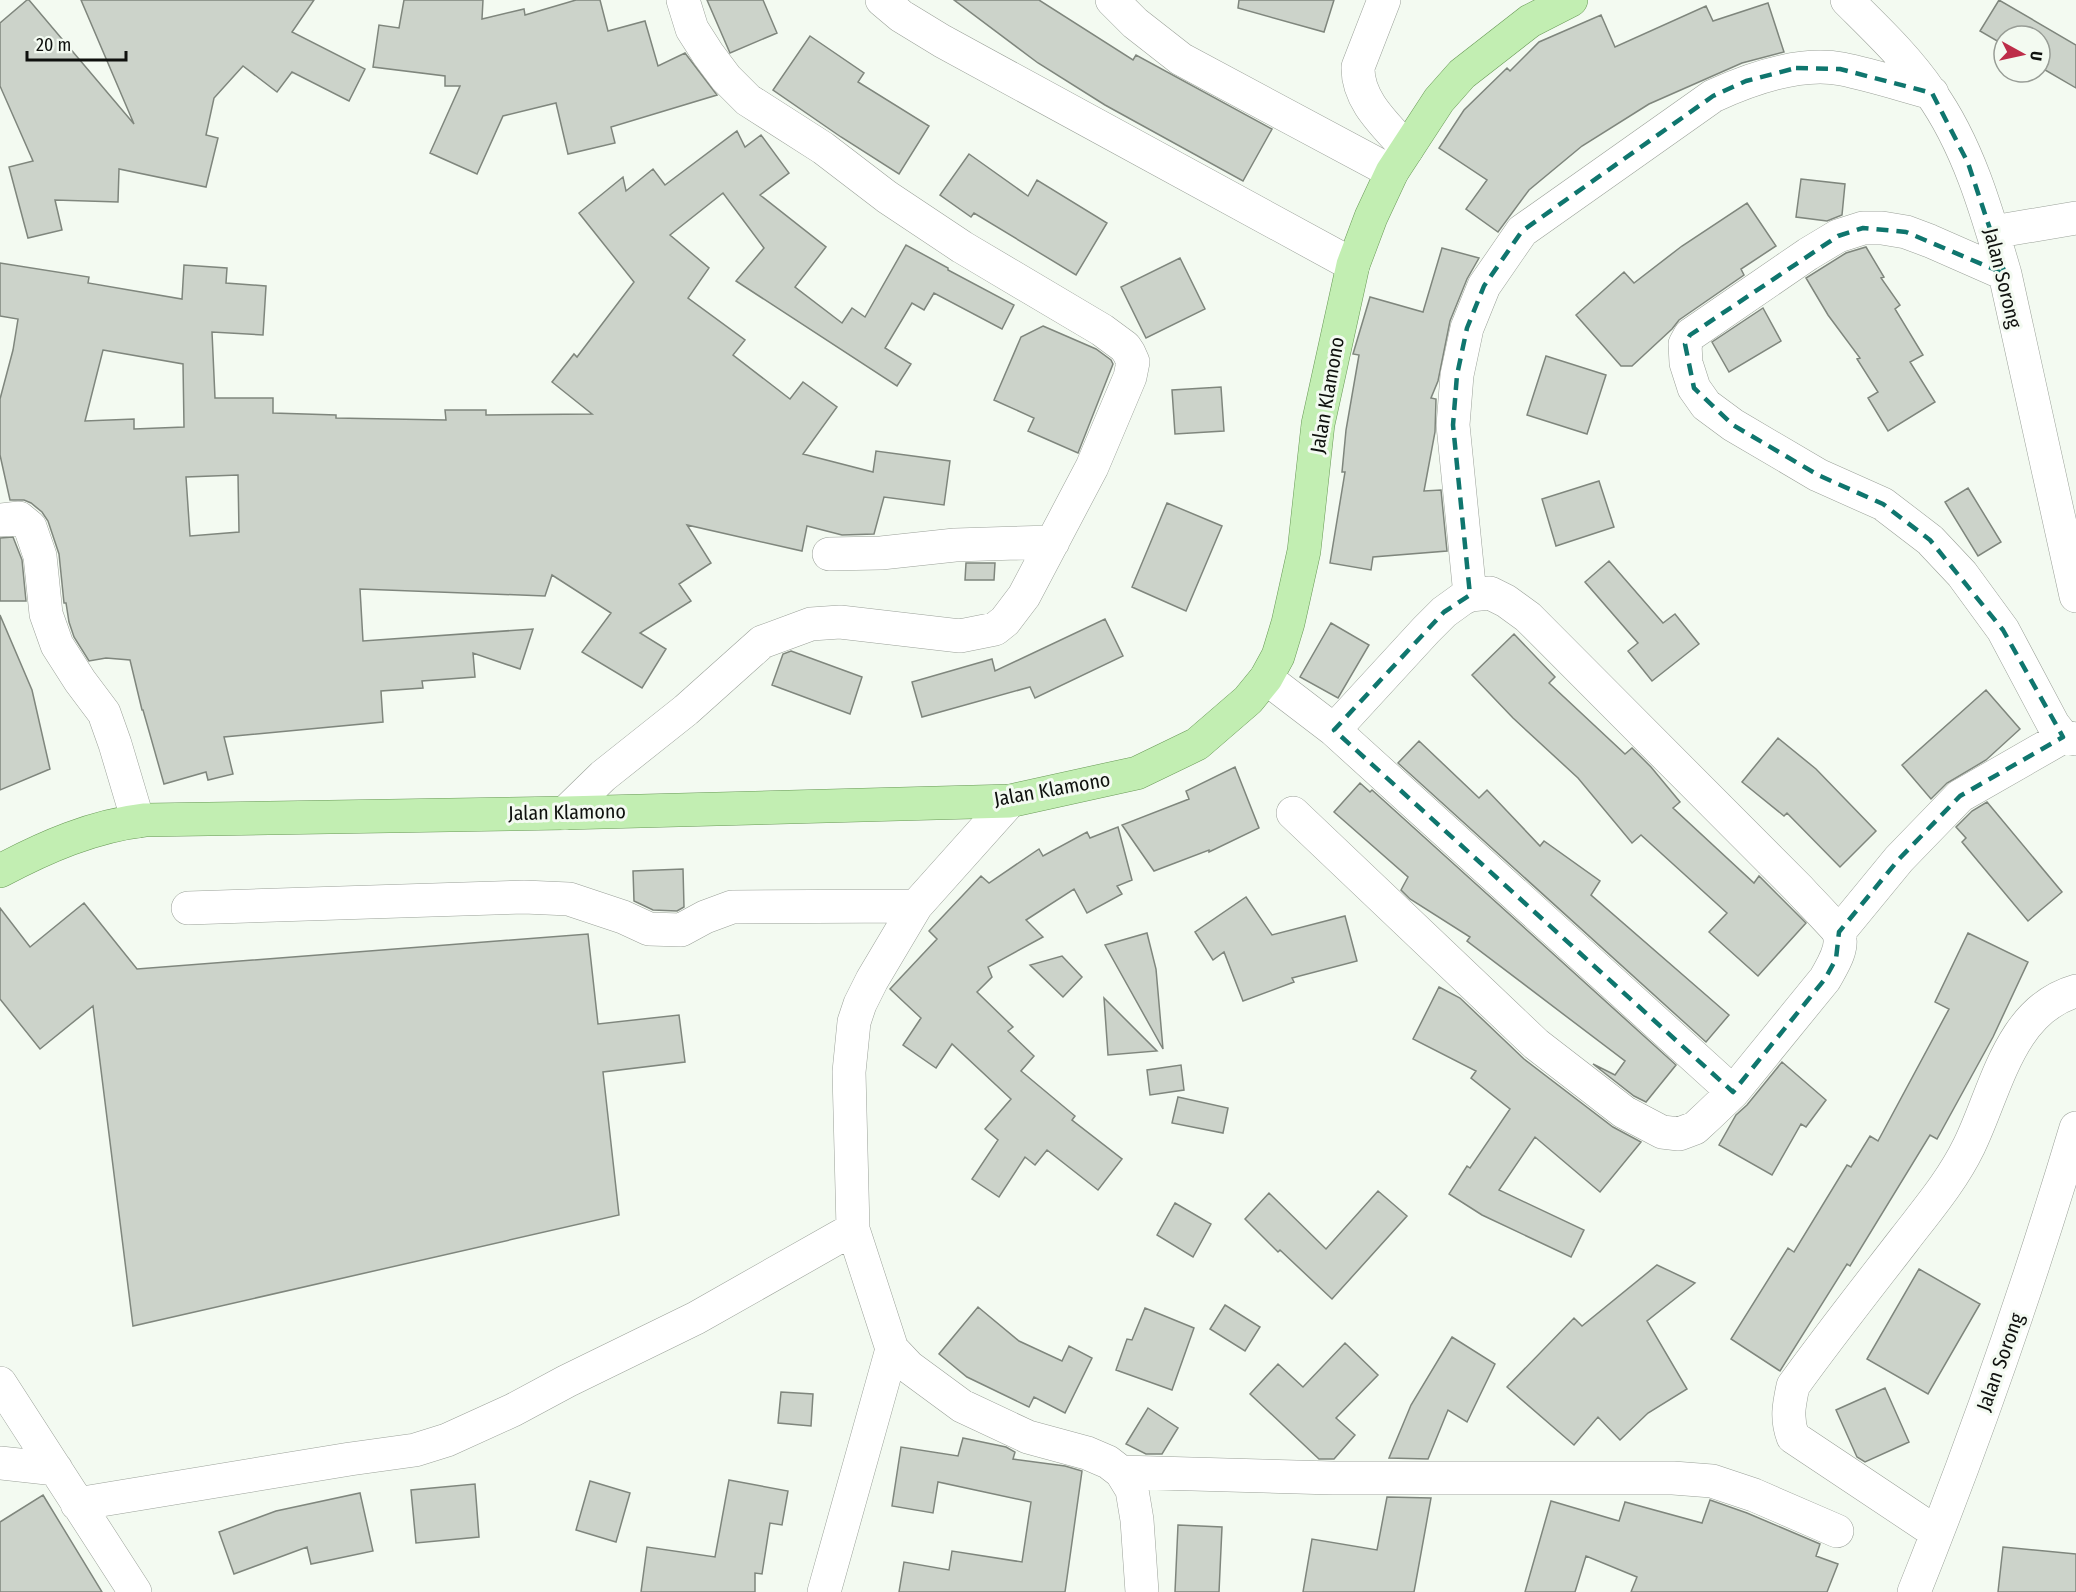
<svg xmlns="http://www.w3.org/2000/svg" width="2076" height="1592" viewBox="0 0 2076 1592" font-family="'Fira Sans Condensed',sans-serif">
<rect width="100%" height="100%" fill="#f3faf1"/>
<path fill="#ccd3ca" stroke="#7f867d" stroke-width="1.5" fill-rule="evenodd" d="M 27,0 L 29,0 L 134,124 L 81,0 L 314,0 L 292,32 L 365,69 L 349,101 L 292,72 L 277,92 L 243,66 L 214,98 L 206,135 L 218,138 L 206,187 L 119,169 L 118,202 L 55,200 L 62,230 L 28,238 L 9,167 L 33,161 L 0,86 L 0,23 Z
M 404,0 L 483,0 L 482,19 L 524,9 L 525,15 L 576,0 L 600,0 L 608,31 L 645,21 L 658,66 L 685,53 L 717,95 L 611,127 L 615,143 L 568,154 L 556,103 L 503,116 L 477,174 L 430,153 L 460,86 L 445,86 L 445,76 L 373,67 L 379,25 L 399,28 Z
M 707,0 L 763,0 L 777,33 L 730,53 Z
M 954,0 L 1039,0 L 1133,60 L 1136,55 L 1272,129 L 1243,181 L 1105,105 L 1038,63 Z
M 1239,0 L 1334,0 L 1324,32 L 1238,8 Z
M 1999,0 L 2076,45 L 2076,88 L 2040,67 L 2040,36 L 2004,36 L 2004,45 L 1980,31 Z
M 1768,3 L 1784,52 L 1742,63 L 1649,104 L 1582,146 L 1529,190 L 1498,232 L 1466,209 L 1487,180 L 1439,148 L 1464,110 L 1507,68 L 1510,71 L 1539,42 L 1601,15 L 1615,47 L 1706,6 L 1713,21 Z
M 810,36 L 864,73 L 858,82 L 929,126 L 899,174 L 841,137 L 773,90 Z
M 737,131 L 745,147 L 761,135 L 789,173 L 760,195 L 826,247 L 795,287 L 842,323 L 852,308 L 865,317 L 906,245 L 948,268 L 948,270 L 1014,305 L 1002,329 L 934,293 L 924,310 L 912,303 L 885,348 L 911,364 L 897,386 L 736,281 L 764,248 L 723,193 L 670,235 L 709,268 L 688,298 L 745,340 L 733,355 L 790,399 L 803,382 L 837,407 L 803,454 L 873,472 L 876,451 L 950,461 L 944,505 L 884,497 L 874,534 L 842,535 L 807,526 L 802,551 L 687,525 L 711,563 L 679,584 L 691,601 L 640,633 L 666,649 L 642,688 L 582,652 L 611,613 L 552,575 L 545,596 L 360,589 L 363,641 L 533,629 L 520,669 L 473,653 L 475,677 L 422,681 L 423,688 L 381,691 L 383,722 L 224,737 L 233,774 L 208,780 L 206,772 L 164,784 L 143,710 L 142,710 L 130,660 L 106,658 L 89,661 L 74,637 L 69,622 L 66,603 L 64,603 L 59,554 L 48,521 L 42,512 L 31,503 L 24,500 L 10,500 L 0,455 L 0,399 L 13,350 L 18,319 L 0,316 L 0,263 L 89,277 L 88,283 L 182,299 L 184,265 L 227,268 L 226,283 L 266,286 L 263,335 L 212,332 L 215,398 L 273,398 L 273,413 L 336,415 L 336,418 L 446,420 L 445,410 L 486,410 L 486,415 L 592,414 L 552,382 L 574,354 L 577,357 L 634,282 L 579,213 L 623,177 L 626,191 L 653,169 L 665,185 ZM 103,350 L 183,364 L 184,427 L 134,429 L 134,419 L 85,421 ZM 238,475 L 239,532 L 190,536 L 186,477 Z
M 969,154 L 1028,196 L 1037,180 L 1107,223 L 1076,275 L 974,213 L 971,217 L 940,195 Z
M 1801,179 L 1845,184 L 1842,215 L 1827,221 L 1796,217 Z
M 1747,203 L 1776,246 L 1741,269 L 1744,275 L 1679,320 L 1672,329 L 1632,366 L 1621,366 L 1576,315 L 1624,272 L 1634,283 L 1682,246 Z
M 1866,247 L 1884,277 L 1881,278 L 1900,305 L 1895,309 L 1923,355 L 1910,362 L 1935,402 L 1888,431 L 1868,398 L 1878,392 L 1857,359 L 1860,358 L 1828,315 L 1806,278 L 1846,253 Z
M 1442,248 L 1479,258 L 1467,279 L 1450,321 L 1438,381 L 1431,398 L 1436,399 L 1435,432 L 1424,491 L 1441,490 L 1447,551 L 1373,557 L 1371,570 L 1330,563 L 1345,472 L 1342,472 L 1346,430 L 1359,355 L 1353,354 L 1370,297 L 1423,312 Z
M 1180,258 L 1205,309 L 1146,338 L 1121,287 Z
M 1763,308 L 1781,341 L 1729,372 L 1712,342 Z
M 1043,326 L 1096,349 L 1111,360 L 1113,364 L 1078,453 L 1028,431 L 1034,418 L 994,400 L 1021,337 Z
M 1546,356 L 1606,375 L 1587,434 L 1527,415 Z
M 1221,387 L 1224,431 L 1175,434 L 1172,390 Z
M 1599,481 L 1614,527 L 1556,546 L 1542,499 Z
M 1968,488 L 2001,542 L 1978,556 L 1945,502 Z
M 1167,503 L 1222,526 L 1186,611 L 1132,587 Z
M 13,537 L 22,560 L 26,601 L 0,601 L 0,538 Z
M 1609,561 L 1663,623 L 1675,614 L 1699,644 L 1652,681 L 1628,651 L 1638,643 L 1585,582 Z
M 966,563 L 995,563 L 994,580 L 965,580 Z
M 0,615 L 32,690 L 50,769 L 0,790 Z
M 1105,619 L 1123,656 L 1035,698 L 1030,687 L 922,717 L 912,682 L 992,659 L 995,671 Z
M 1331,623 L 1369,645 L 1338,698 L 1300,677 Z
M 1514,634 L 1555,677 L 1549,683 L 1625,754 L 1632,748 L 1651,767 L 1680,802 L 1673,808 L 1754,883 L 1759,876 L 1806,923 L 1758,976 L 1709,932 L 1727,913 L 1641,835 L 1632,843 L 1578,778 L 1513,718 L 1472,675 Z
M 791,651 L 862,677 L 850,714 L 772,685 L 783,654 Z
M 1986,690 L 2020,729 L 1986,760 L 1947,783 L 1931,799 L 1902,765 Z
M 1778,738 L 1816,769 L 1876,831 L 1840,867 L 1787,813 L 1784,816 L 1742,782 Z
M 1419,741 L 1479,798 L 1487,790 L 1540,846 L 1544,841 L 1600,881 L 1591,895 L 1729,1015 L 1706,1042 L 1398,763 Z
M 1235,767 L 1259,828 L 1209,852 L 1209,850 L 1154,871 L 1122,825 L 1189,799 L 1186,791 Z
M 1360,783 L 1370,792 L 1372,790 L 1676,1065 L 1646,1102 L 1634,1096 L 1593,1064 L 1615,1075 L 1625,1061 L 1467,941 L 1470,937 L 1410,899 L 1401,890 L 1408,877 L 1334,812 Z
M 1987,802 L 2062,892 L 2028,921 L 1962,842 L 1966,838 L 1956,827 L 1972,811 Z
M 1118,827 L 1132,880 L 1117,886 L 1122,894 L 1087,913 L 1074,889 L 1026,920 L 1043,937 L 988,967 L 992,977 L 977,992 L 1013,1027 L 1008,1031 L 1034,1056 L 1021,1071 L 1075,1116 L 1072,1120 L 1122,1159 L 1098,1190 L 1047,1150 L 1035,1165 L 1025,1157 L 999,1197 L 972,1179 L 998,1140 L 985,1129 L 1011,1099 L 952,1044 L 936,1068 L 903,1045 L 921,1018 L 890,989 L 937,939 L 929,931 L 981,876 L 989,883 L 1039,849 L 1043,856 L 1087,832 L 1090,838 Z
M 683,869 L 684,907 L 677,911 L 653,910 L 634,901 L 633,871 Z
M 1246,897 L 1272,935 L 1345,916 L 1357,961 L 1292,978 L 1294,982 L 1243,1001 L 1224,952 L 1213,960 L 1195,932 Z
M 84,903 L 137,969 L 588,934 L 598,1024 L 679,1015 L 685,1062 L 603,1072 L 619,1215 L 133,1326 L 93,1006 L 40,1049 L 0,999 L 0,908 L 30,947 Z
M 1147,933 L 1156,969 L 1163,1049 L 1105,945 Z
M 1968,933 L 2028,962 L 1993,1037 L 1937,1139 L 1930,1135 L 1850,1266 L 1847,1264 L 1780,1371 L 1731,1339 L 1788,1248 L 1794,1252 L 1847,1165 L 1851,1167 L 1870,1136 L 1878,1141 L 1949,1009 L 1935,1002 Z
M 1062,956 L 1082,977 L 1063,997 L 1030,965 Z
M 1439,987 L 1460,998 L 1524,1059 L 1613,1127 L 1641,1142 L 1600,1192 L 1535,1137 L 1499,1190 L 1584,1230 L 1571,1257 L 1482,1215 L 1449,1194 L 1467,1166 L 1470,1168 L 1510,1109 L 1471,1078 L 1476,1071 L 1413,1039 Z
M 1104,998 L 1157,1051 L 1108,1055 Z
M 1782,1062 L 1826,1100 L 1806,1127 L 1801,1124 L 1772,1175 L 1719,1145 L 1736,1115 L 1747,1105 Z
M 1181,1065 L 1184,1090 L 1150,1095 L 1147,1070 Z
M 1178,1097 L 1228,1108 L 1223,1133 L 1172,1123 Z
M 1378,1191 L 1407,1216 L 1332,1299 L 1280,1250 L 1278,1252 L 1245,1219 L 1269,1193 L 1326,1249 Z
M 1175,1203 L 1211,1224 L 1193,1257 L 1157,1235 Z
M 1657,1265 L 1695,1283 L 1647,1321 L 1687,1389 L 1648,1413 L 1620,1440 L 1598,1417 L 1574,1445 L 1507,1387 L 1574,1318 L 1582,1326 Z
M 1919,1269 L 1980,1304 L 1928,1394 L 1867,1359 Z
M 1225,1305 L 1260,1327 L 1245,1351 L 1210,1329 Z
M 978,1307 L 1019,1341 L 1062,1361 L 1069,1346 L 1092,1358 L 1065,1413 L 1034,1397 L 1029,1407 L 967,1377 L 939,1354 Z
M 1145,1308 L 1194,1328 L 1172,1390 L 1116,1370 L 1127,1339 L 1132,1340 Z
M 1452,1337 L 1495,1364 L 1467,1422 L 1448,1410 L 1428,1459 L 1389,1458 L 1411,1405 Z
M 1345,1343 L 1378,1375 L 1336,1418 L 1355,1435 L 1334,1459 L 1319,1459 L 1250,1394 L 1278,1364 L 1303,1387 Z
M 1885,1388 L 1909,1442 L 1865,1462 L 1857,1457 L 1836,1410 Z
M 781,1392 L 813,1394 L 811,1426 L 778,1423 Z
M 1148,1408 L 1178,1428 L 1162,1454 L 1146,1454 L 1126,1444 Z
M 963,1438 L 1006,1447 L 1015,1452 L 1013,1459 L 1065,1466 L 1082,1471 L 1065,1592 L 899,1592 L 904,1562 L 949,1570 L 952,1551 L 1022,1562 L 1031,1502 L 938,1482 L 933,1513 L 892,1506 L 901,1447 L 958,1456 Z
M 729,1480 L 788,1491 L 782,1525 L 770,1523 L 762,1574 L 755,1573 L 755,1592 L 641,1592 L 647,1547 L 715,1557 Z
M 590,1481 L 630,1493 L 616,1542 L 576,1530 Z
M 475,1484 L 479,1537 L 416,1543 L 411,1490 Z
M 360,1493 L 373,1551 L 311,1564 L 307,1547 L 234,1574 L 219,1532 L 276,1511 Z
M 43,1495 L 102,1592 L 0,1592 L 0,1522 Z
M 1387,1497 L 1431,1498 L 1414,1592 L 1303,1592 L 1312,1539 L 1377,1550 Z
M 1710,1500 L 1747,1513 L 1820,1544 L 1816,1556 L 1838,1564 L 1827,1592 L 1631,1592 L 1637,1577 L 1586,1556 L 1575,1592 L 1525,1592 L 1551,1501 L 1619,1521 L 1625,1502 L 1702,1523 Z
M 1178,1525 L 1222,1527 L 1219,1592 L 1175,1592 Z
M 2003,1547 L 2076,1554 L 2076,1592 L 1998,1592 Z"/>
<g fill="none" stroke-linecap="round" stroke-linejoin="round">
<g stroke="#9ba199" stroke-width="34">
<path id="minor" d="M 882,0 L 901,16 L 942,41 L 1353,265
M 1112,0 L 1135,23 L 1181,59 L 1392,172
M 1384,0 L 1358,67 C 1357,101 1387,126 1407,149
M 1847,0 C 1876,29 1907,58 1930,92 C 1968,145 1987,212 2005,274 L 2076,596
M 1993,232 L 2076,218
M 2005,274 L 1930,241 L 1906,232 L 1882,228 L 1863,228 L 1838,236 L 1808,254 L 1690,335 L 1685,344 L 1686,363 L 1694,388 L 1706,405 L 1733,425 L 1818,475 L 1883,504 L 1930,540 L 1962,574 L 2003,630 L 2053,724 L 2063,737 L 2076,739
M 0,520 L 19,518 L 30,527 L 40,556 L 46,614 L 57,645 L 80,681 L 104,713 L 115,744 L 138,821
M 829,554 L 881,553 L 955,545 L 1053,542
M 1470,595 L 1453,425 L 1457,375 L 1467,328 L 1484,286 L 1522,231 L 1713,96 C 1750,79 1800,61 1842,69 C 1872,75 1902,85 1932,93
M 1266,678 L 1334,730 L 1426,630 L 1444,612 L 1462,599 L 1470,595 L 1490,593 L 1506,601 L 1528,617 L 1800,890 C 1806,897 1837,928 1839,934 C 1844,949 1832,966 1825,979 L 1733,1092 L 1709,1115 L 1695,1128 L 1679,1134 L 1662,1132 L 1624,1112 L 1536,1044 L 1293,813
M 1334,730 L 1733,1092
M 1010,801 L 916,906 L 872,980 L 860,1004 L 854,1022 L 849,1072 L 853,1229 L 892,1349 L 909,1367 L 962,1406 L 1028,1437 L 1087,1453 L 1108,1462 L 1121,1472 L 1132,1490 L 1137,1520 L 1142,1592
M 565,813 L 603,776 L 686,710 L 762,642 L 811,624 L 840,622 L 960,636 L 995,629 L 1005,621 L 1024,596 L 1092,467 L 1130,377 L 1133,362 L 1129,353 L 1125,347 L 1102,330 L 962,247 L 887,197 L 823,148 L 748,100 L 726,78 L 708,54 L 692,29 L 683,0
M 188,908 L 524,897 L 569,899 L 623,917 L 649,929 L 681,930 L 705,917 L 732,907 L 916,906
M 1839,932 L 1899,859 L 1960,796 L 2063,737
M 0,1383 L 135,1592
M 0,1463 L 56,1469
M 1121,1472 L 1333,1478 L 1673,1478 L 1712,1481 L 1754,1495 L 1837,1531
M 77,1504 L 350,1459 L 415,1450 L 447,1440 L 513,1410 L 567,1381 L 696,1318 L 853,1229
M 1937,1533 L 1793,1437 C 1786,1418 1789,1405 1793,1386 C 1829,1336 1867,1288 1904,1240 C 1927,1210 1952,1181 1969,1146 C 1996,1091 2009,1010 2076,991
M 824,1592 L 892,1349
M 1914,1592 C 1975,1440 2029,1285 2076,1128"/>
</g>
<g stroke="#699957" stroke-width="34">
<path id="major" d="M 0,871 C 45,847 93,826 145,820 L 565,813 L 1010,801 L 1137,773 L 1197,744 L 1248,700 L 1266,678 L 1278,656 L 1288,623 L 1304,551 L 1318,424 L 1353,265 L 1371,217 L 1392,172 L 1439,100 L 1462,74 L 1530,21 L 1571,0"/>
</g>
<use href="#minor" stroke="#fff" stroke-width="33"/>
<use href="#major" stroke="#c2eeb2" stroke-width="33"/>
</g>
<path fill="none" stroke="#0f766e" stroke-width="4.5" stroke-dasharray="12 8" stroke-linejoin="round" d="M 1796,68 L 1840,69 L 1932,93 L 1968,163 L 2005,274 L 1906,232 L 1863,228 L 1838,236 L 1690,335 L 1685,344 L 1694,388 L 1733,425 L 1818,475 L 1883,504 L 1930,540 L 2003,630 L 2063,737 L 1960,796 L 1899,859 L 1839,932 L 1836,959 L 1825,979 L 1733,1092 L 1334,730 L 1444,612 L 1470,595 L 1453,425 L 1457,375 L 1467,328 L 1484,286 L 1522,231 L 1713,96 L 1746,81 Z"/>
<g text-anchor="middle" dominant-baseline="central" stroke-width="6" stroke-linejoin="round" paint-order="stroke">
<g font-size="20" fill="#0f110e" stroke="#f3faf1">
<text transform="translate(2003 278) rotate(76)">Jalan Sorong</text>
<text transform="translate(1327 395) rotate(-80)">Jalan Klamono</text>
<text transform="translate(1052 789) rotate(-10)">Jalan Klamono</text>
<text transform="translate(567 812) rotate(-1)">Jalan Klamono</text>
<text transform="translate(2000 1362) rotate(-70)">Jalan Sorong</text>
</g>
</g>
<g transform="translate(2022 54) rotate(98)"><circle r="28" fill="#f3faf1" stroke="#989d96" stroke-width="1.5"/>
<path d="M0-4.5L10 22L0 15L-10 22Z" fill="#bd2d49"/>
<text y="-9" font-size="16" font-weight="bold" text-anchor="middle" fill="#0f110e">U</text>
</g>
<path d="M27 51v9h99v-9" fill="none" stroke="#0f110e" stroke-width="3"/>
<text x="36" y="51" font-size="18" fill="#0f110e" stroke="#f3faf1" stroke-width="4.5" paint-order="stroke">20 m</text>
</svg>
